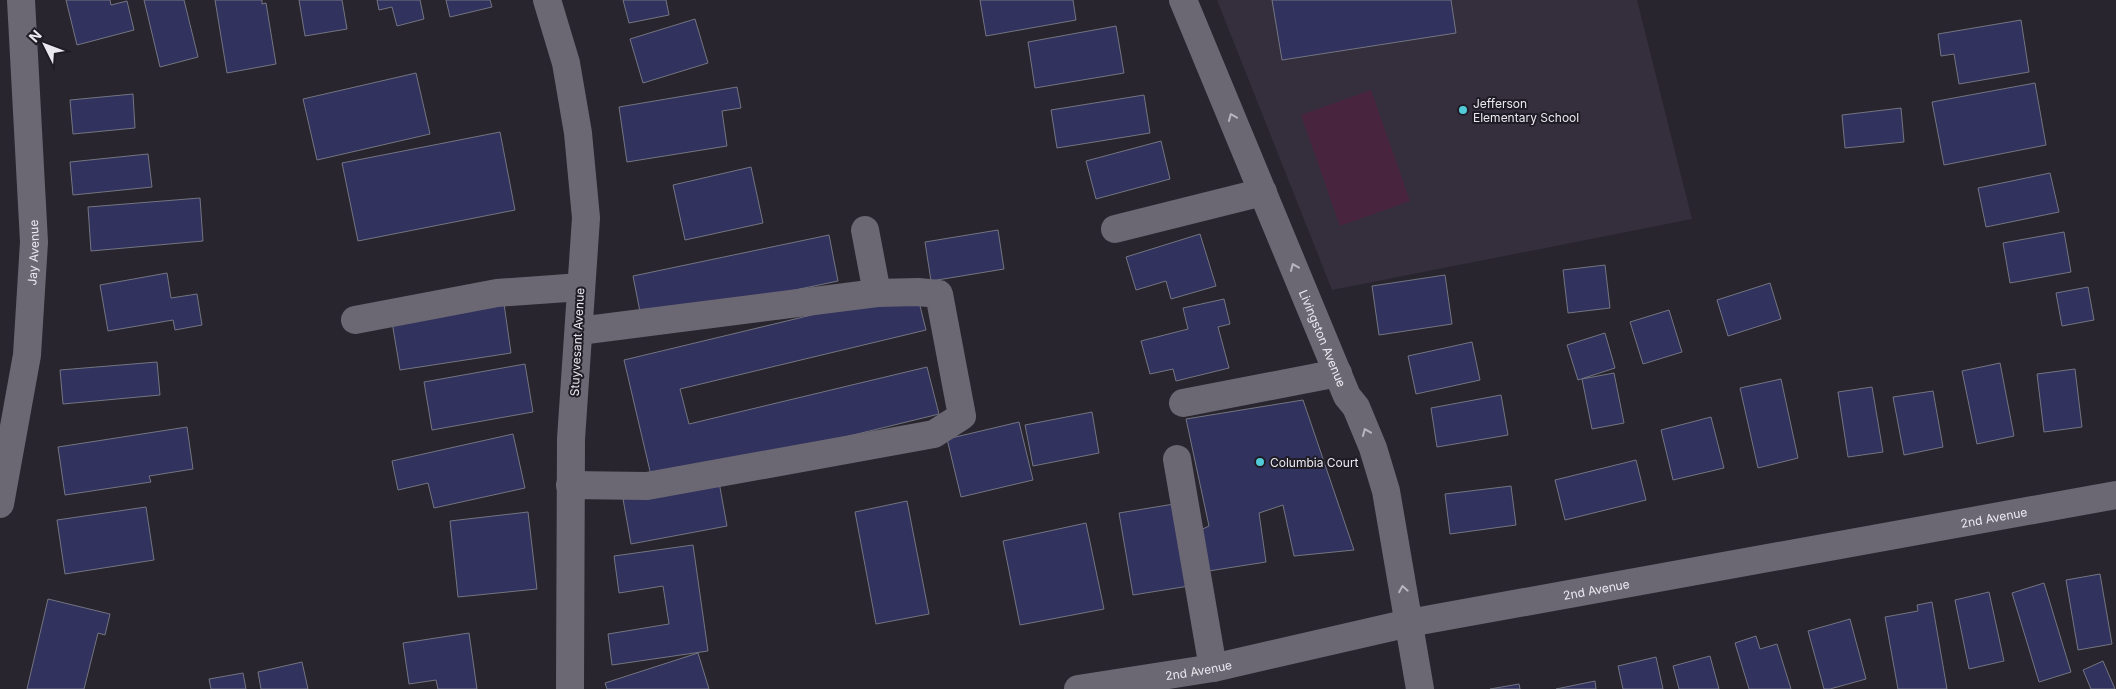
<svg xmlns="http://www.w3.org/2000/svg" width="2116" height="689" viewBox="0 0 2116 689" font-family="Inter,sans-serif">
<rect width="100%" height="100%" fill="#28252f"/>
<path fill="#342e3d" d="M 1217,0 L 1637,0 L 1692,219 L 1332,290 Z"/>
<path fill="#49243f" d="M 1371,90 L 1410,201 L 1340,226 L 1301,115 Z"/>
<path fill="#32325e" stroke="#737580" d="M 66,0 L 110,0 L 111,5 L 127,1 L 134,30 L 77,45 Z
M 144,0 L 184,0 L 198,57 L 160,67 Z
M 215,0 L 262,0 L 262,4 L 266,3 L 276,64 L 227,73 Z
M 299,0 L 342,0 L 347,29 L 305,36 Z
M 377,0 L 420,0 L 424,19 L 397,26 L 392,7 L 379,10 Z
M 446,0 L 490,0 L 492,7 L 450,17 Z
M 623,0 L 666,0 L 669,15 L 629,23 Z
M 980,0 L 1073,0 L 1076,20 L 986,36 Z
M 1272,0 L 1451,0 L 1456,33 L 1282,60 Z
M 695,19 L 708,63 L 643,83 L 630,39 Z
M 2021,20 L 2029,72 L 1959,84 L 1954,54 L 1941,56 L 1938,34 Z
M 1116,26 L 1124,73 L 1035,88 L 1028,42 Z
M 416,73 L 430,134 L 317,160 L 303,99 Z
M 2035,83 L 2046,145 L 1944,165 L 1932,102 Z
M 737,87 L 741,108 L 722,111 L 727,146 L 627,162 L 619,107 Z
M 133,94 L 135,128 L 73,134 L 70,100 Z
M 1144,95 L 1150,133 L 1057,148 L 1051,110 Z
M 1901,108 L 1904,142 L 1845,148 L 1842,115 Z
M 500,132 L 515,210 L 358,241 L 342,163 Z
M 1161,141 L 1170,179 L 1096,199 L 1086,161 Z
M 148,154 L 152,187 L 73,195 L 70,162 Z
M 751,167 L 763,223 L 685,240 L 673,185 Z
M 2050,173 L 2059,212 L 1986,227 L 1978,188 Z
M 200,198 L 203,241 L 91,251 L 88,207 Z
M 998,230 L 1004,269 L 931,281 L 925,242 Z
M 2064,232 L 2071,272 L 2010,283 L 2003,243 Z
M 1200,234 L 1216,286 L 1171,299 L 1166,281 L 1136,290 L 1126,257 Z
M 829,235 L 838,281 L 642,322 L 633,276 Z
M 1605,265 L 1610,308 L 1568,313 L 1563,270 Z
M 167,273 L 171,298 L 197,294 L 202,325 L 175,330 L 173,320 L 108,331 L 100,285 Z
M 1445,275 L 1452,324 L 1379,335 L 1372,286 Z
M 1770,283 L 1781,319 L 1728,336 L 1717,300 Z
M 2088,287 L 2094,320 L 2062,326 L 2056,293 Z
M 916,290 L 926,330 L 680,389 L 689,424 L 927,367 L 939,414 L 653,484 L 624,360 Z
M 1224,299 L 1230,324 L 1218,327 L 1229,368 L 1176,381 L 1173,369 L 1150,374 L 1141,341 L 1188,329 L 1183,308 Z
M 504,304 L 511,353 L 400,370 L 392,322 Z
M 1669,310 L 1682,352 L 1643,364 L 1630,322 Z
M 1605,333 L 1615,368 L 1578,380 L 1567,345 Z
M 1472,342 L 1480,380 L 1416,394 L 1408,356 Z
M 157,362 L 160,395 L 63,404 L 60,370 Z
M 2000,363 L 2014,436 L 1977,444 L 1962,371 Z
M 525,364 L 533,412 L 432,430 L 424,382 Z
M 2075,369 L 2082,427 L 2044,432 L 2037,374 Z
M 1614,373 L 1624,423 L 1592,429 L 1582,379 Z
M 1781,379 L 1798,458 L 1758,468 L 1740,388 Z
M 1872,387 L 1883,452 L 1848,457 L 1838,392 Z
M 1933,391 L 1943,447 L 1904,455 L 1893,397 Z
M 1501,395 L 1508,435 L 1437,447 L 1431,408 Z
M 1303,400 L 1354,550 L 1294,556 L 1283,505 L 1259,513 L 1266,562 L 1202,572 L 1196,532 L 1209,526 L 1186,419 Z
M 1092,412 L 1099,453 L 1033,466 L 1025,425 Z
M 1711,417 L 1724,468 L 1673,480 L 1661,430 Z
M 1019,422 L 1033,480 L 961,497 L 947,439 Z
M 187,427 L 193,469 L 149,476 L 151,482 L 65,495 L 58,447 Z
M 513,434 L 525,488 L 434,508 L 428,483 L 398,490 L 392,461 Z
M 1636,460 L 1646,500 L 1565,520 L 1555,480 Z
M 719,482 L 727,526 L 631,544 L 623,499 Z
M 1511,486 L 1516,525 L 1450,534 L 1445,494 Z
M 907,501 L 929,614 L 876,624 L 855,512 Z
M 1174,504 L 1189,586 L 1133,595 L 1119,513 Z
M 146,507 L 154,560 L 65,574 L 57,520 Z
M 528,512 L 537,589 L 458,597 L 450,521 Z
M 1086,523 L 1104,609 L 1020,625 L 1003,541 Z
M 693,545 L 708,651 L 612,665 L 608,634 L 669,624 L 663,586 L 619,593 L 614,556 Z
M 2100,574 L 2112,644 L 2078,650 L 2066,580 Z
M 2044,583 L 2071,672 L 2039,682 L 2012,593 Z
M 1989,592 L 2004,661 L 1969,669 L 1955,600 Z
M 48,599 L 110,614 L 105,635 L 98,633 L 84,689 L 27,689 Z
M 1932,602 L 1947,689 L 1898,689 L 1885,617 L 1918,611 L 1917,605 Z
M 1850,619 L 1866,679 L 1830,689 L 1824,689 L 1808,631 Z
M 469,633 L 477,689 L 438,689 L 436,680 L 409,684 L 403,643 Z
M 1756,636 L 1760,649 L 1777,644 L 1791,689 L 1749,689 L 1735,643 Z
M 698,653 L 709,689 L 607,689 L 605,683 Z
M 1710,656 L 1719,689 L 1679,689 L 1673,666 Z
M 1656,657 L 1663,689 L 1623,689 L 1618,666 Z
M 2103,661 L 2115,689 L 2091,689 L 2083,670 Z
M 302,662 L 308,689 L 261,689 L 258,672 Z
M 243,673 L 246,689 L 211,689 L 209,679 Z
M 1595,681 L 1596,689 L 1556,689 Z
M 1519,684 L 1520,689 L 1490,689 Z"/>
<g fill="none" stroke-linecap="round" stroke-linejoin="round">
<g stroke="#6b6873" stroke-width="28">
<path d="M 547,0 L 566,63 L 578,133 L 586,218 L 571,439 L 570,689"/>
<path id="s1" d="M 1183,0 L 1347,396 L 1356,407 L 1373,448 L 1386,491 L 1420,689"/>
<path d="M 1115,229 L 1263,192"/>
<path d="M 355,320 L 497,293 L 581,287"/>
<path d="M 579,331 L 877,293 L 865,230"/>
<path d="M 1183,403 L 1338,373"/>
<path d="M 1177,459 L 1213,668"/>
<path d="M 570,485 L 647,486 L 934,434 L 962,416 L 939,294 L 918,292 L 877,293"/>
<path id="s2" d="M 0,504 L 27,355 L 34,242 L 21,0"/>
<path id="s3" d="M 1078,689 L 1213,668 L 1409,623 L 2116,495"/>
</g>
</g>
<defs><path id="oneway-chevron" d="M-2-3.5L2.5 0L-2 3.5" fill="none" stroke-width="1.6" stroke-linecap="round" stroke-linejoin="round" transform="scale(1.25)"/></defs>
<g stroke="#b8b5be">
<use href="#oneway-chevron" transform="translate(1232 117) rotate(-112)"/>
<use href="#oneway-chevron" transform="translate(1294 267) rotate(-113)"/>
<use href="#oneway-chevron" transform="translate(1366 432) rotate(-112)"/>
<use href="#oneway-chevron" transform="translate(1403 589) rotate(-100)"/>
</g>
<g fill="#52cbd8" stroke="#1f1c25" stroke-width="2">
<circle cx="1463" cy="110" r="5"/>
<circle cx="1260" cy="462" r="5"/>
</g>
<g text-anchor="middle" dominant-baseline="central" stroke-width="4" stroke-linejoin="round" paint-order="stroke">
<g font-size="12" fill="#ebe9f0" stroke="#1f1c25" text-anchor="start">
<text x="1473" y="103">Jefferson<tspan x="1473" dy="14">Elementary School</tspan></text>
<text x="1270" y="462">Columbia Court</text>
</g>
<g font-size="12" fill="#ebe9f0" stroke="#1f1c25">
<text stroke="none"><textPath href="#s2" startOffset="254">Jay Avenue</textPath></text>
<text stroke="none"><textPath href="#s1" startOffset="366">Livingston Avenue</textPath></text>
<text transform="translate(577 342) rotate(-87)">Stuyvesant Avenue</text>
<text stroke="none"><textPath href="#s3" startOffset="932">2nd Avenue</textPath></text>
<text stroke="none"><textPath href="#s3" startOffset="528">2nd Avenue</textPath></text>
<text stroke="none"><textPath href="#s3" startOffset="122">2nd Avenue</textPath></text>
</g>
</g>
<g transform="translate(45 45) rotate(312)" stroke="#1f1c25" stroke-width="4" paint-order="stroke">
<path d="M0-4L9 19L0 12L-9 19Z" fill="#ebe9f0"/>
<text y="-8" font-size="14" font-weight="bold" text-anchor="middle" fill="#ebe9f0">N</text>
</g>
</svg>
